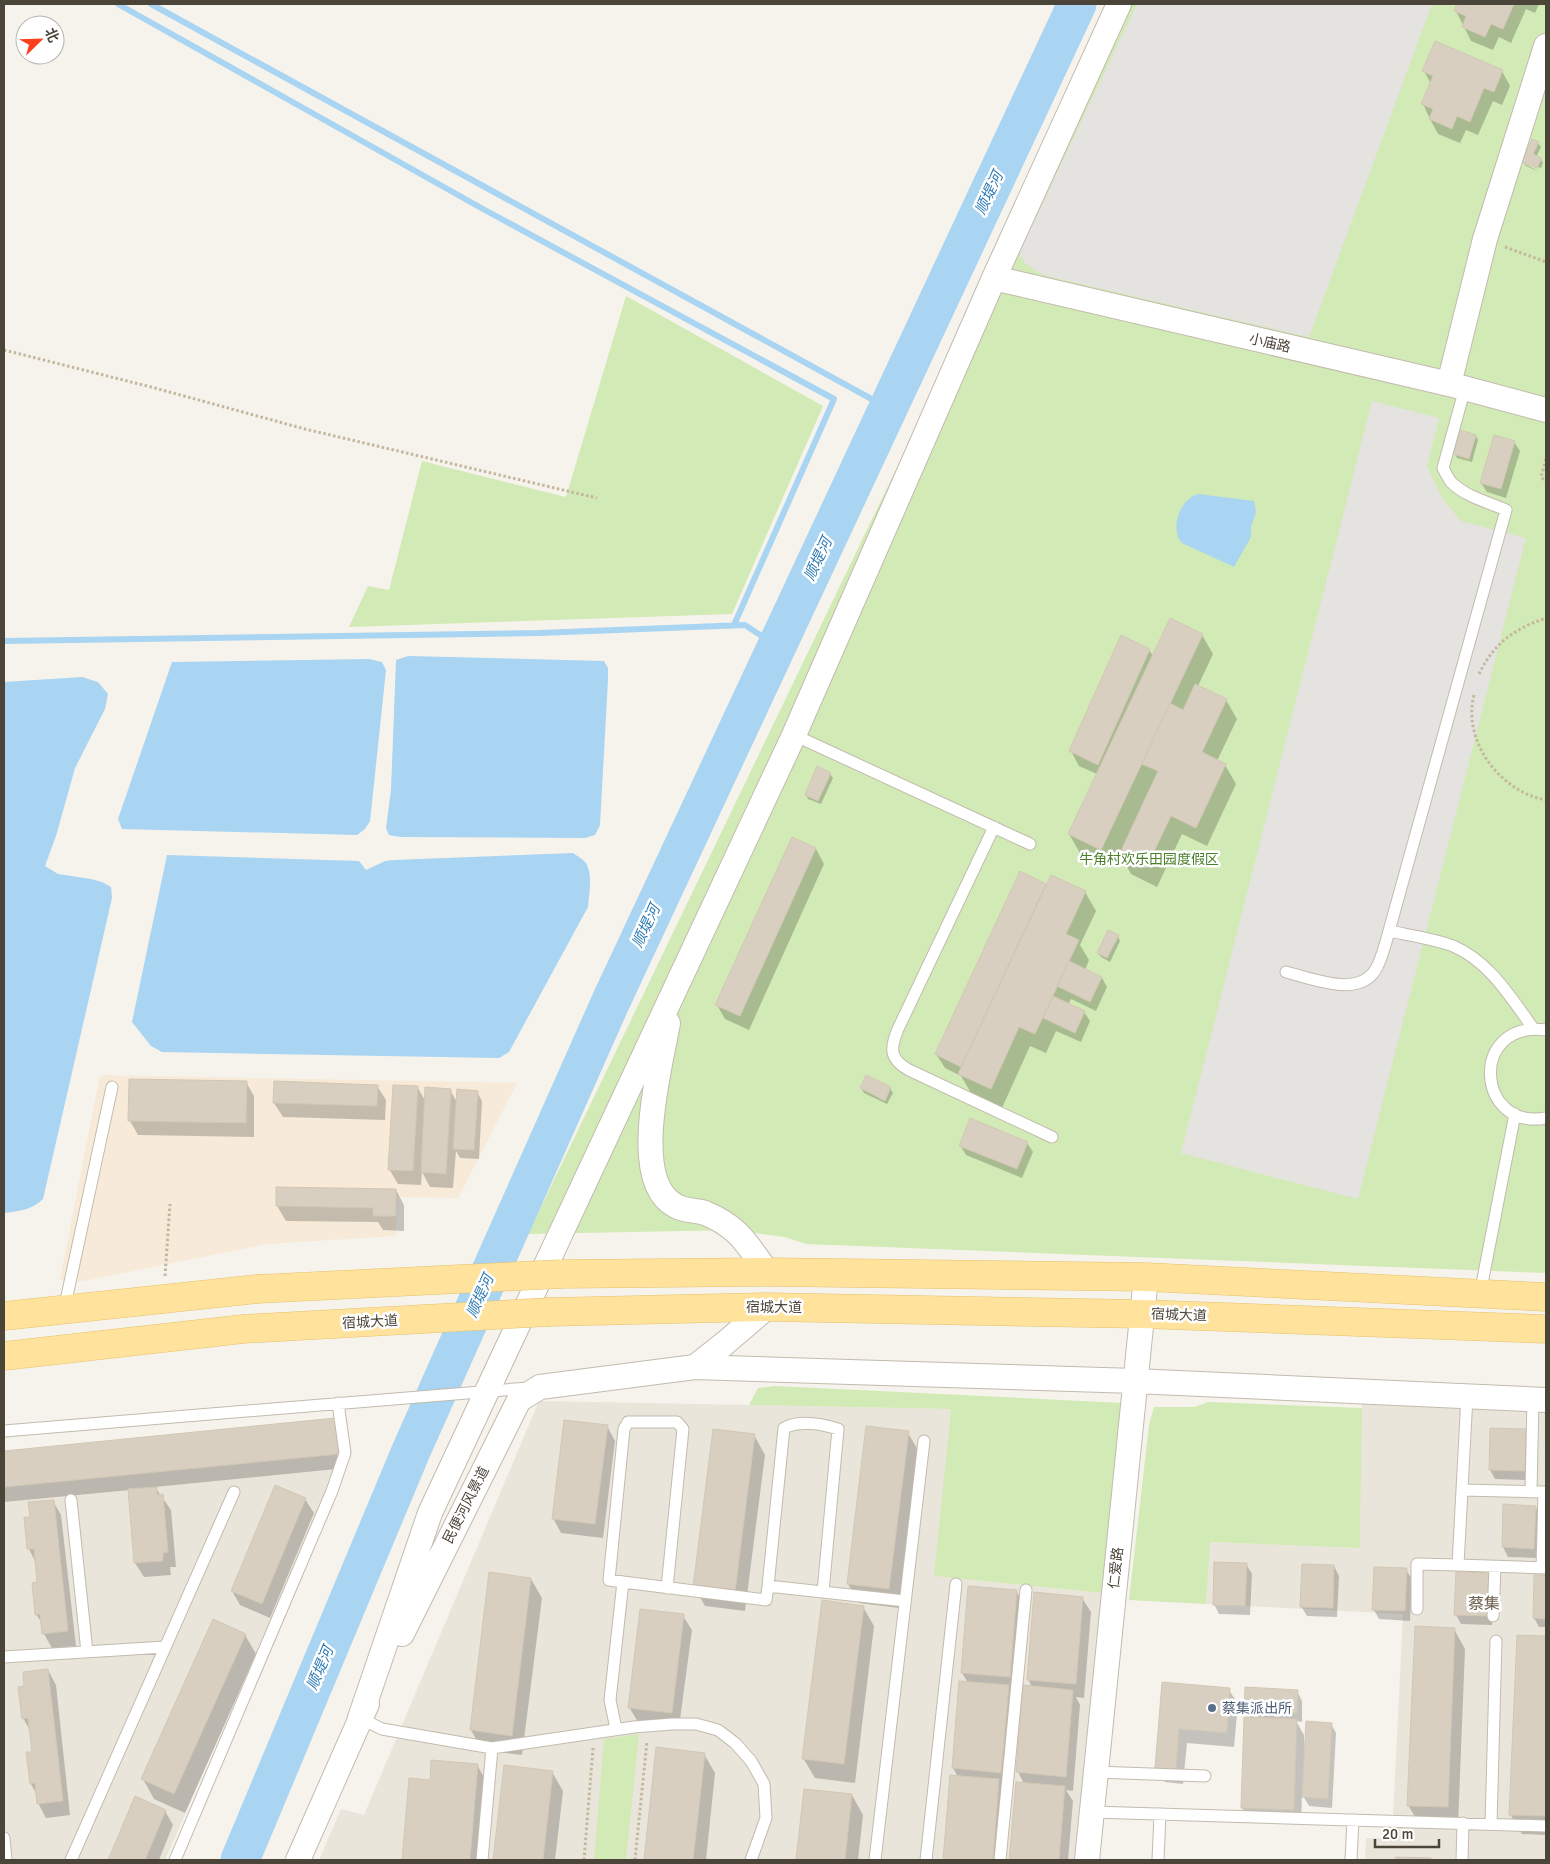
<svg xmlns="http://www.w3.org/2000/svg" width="1550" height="1864" viewBox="0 0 1550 1864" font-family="Signika,'Noto Sans SC',sans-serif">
<rect width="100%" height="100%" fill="#f6f3ec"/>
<path fill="#eae5da" d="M 1362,1397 L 1546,1407 L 1546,1860 L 1365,1860 L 1366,1838 L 1392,1838 L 1403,1614 L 1206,1604 L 1209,1542 L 1360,1548 Z
M 539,1401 L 951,1409 L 935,1576 L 1103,1593 L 1076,1860 L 319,1860 L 341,1809 L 364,1815 Z
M 345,1453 L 165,1860 L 4,1860 L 4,1487 Z"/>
<path fill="#f7ead8" d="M 100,1075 L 517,1083 L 458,1198 L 398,1197 L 396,1236 L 267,1244 L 79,1282 L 60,1280 Z"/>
<path fill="#d2eab5" d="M 1120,4 L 1546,4 L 1546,1273 L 806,1244 L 784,1237 L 734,1230 L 528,1234 Z
M 626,296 L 823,406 L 732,614 L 349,627 L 368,586 L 389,590 L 422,461 L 566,497 Z
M 775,1386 L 1123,1403 L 1103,1593 L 934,1576 L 951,1409 L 749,1405 L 758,1388 Z
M 1208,1402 L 1362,1408 L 1360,1548 L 1210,1542 L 1206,1604 L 1129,1600 L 1149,1425 L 1154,1407 L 1195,1407 Z
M 639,1734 L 626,1860 L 594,1860 L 604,1739 Z"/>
<path fill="#e5e3e0" d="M 1137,4 L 1432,4 L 1309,337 L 1043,275 L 1026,264 L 1019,253 Z
M 1372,401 L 1439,418 L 1427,466 L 1442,498 L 1461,521 L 1526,538 L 1358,1199 L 1181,1153 Z"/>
<path fill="#a9d4f2" d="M 1198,494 L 1254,501 L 1256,512 L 1251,527 L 1251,537 L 1234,567 L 1182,543 C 1169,529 1180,499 1198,494 Z
M 408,656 L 604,661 L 608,668 L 608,680 L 600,825 L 595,835 L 585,838 L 400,837 L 389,835 L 386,828 L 391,790 L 396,660 Z
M 369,659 L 382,662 L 386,670 L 370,821 L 365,829 L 357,835 L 122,829 L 118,819 L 172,662 Z
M 82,677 L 98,682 L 108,694 L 105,709 L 75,768 L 56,836 L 45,866 L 58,874 L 91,879 L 102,882 L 111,887 L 112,898 L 43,1199 C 32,1210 19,1211 4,1213 L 4,682 Z
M 573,853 C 577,856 583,859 586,863 C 593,875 589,894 588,907 L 509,1052 L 499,1058 L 162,1052 L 151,1046 L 132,1022 L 167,855 L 359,861 L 366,870 L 385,861 L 394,860 Z"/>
<path fill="#0003" d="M 1459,4 L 1539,4 L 1535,13 L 1526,9 L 1511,43 L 1499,37 L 1493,50 L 1471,41 L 1456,11 Z
M 1424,71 L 1502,71 L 1510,86 L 1502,105 L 1493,101 L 1478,135 L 1466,130 L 1460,143 L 1438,134 L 1430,119 L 1423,104 L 1431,84 Z
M 1538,143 L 1541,147 L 1536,157 L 1541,159 L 1543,163 L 1541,168 L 1525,162 L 1525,164 L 1540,172 L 1526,166 L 1523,162 Z
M 1476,436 L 1478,440 L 1472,462 L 1457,458 L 1455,454 Z
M 1514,442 L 1520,451 L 1506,498 L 1487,492 L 1481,483 Z
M 1202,635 L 1213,654 L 1198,686 L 1226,700 L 1237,719 L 1217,761 L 1225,765 L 1236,784 L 1207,846 L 1182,834 L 1157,887 L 1131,874 L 1119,853 L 1112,868 L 1080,853 L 1069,834 L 1097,774 L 1079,766 L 1071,751 L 1149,650 L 1153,656 Z
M 830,774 L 833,778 L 821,804 L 808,799 L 806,795 Z
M 792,838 L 816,849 L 824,864 L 749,1030 L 725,1019 L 717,1005 Z
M 1045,885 L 1047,887 L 1085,892 L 1096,911 L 1080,945 L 1089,960 L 1085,970 L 1102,978 L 1107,987 L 1096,1011 L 1071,999 L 1068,1005 L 1084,1012 L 1090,1021 L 1081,1042 L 1056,1031 L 1046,1053 L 1030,1046 L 1002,1108 L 971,1093 L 961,1076 L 945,1068 L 936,1054 Z
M 1118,936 L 1120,941 L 1110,962 L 1101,957 L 1098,953 Z
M 867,1076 L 890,1088 L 893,1093 L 887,1104 L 864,1093 L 861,1088 Z
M 246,1082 L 254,1096 L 254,1137 L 138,1135 L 130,1121 Z
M 377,1086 L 386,1100 L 385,1120 L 283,1117 L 274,1103 Z
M 418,1088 L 426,1102 L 450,1090 L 458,1104 L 477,1092 L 482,1101 L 479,1159 L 460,1158 L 456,1151 L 453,1188 L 430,1187 L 422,1172 L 421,1185 L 398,1184 L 389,1169 Z
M 1027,1143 L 1033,1152 L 1022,1178 L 966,1155 L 960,1145 Z
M 278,1188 L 396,1190 L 404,1205 L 404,1231 L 383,1230 L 378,1222 L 286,1221 L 277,1206 Z
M 335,1419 L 343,1433 L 346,1468 L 155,1487 L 171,1510 L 176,1567 L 170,1567 L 171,1575 L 144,1577 L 135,1563 L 130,1490 L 4,1502 L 4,1452 Z
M 607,1426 L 615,1441 L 603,1538 L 561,1533 L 553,1518 Z
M 1525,1431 L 1531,1440 L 1530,1480 L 1495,1479 L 1490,1470 Z
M 908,1433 L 919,1452 L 899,1608 L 859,1603 L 848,1584 Z
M 754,1435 L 765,1455 L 745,1611 L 705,1606 L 694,1587 Z
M 305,1499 L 314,1513 L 270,1618 L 240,1605 L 232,1591 Z
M 53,1501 L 61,1515 L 76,1646 L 52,1648 L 44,1634 L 43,1625 L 36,1614 L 39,1583 L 36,1563 L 29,1549 L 31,1518 Z
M 1504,1505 L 1535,1507 L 1541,1516 L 1539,1558 L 1508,1557 L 1503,1547 Z
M 1246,1564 L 1252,1574 L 1250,1615 L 1219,1614 L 1214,1604 Z
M 1334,1566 L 1339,1576 L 1337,1617 L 1307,1616 L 1301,1606 Z
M 1406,1570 L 1412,1579 L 1410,1621 L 1379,1619 L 1374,1610 Z
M 1488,1574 L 1493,1584 L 1492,1625 L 1461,1624 L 1456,1615 Z
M 1535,1576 L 1546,1577 L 1546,1627 L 1539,1627 L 1534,1618 Z
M 531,1579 L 542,1598 L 522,1755 L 482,1750 L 471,1730 Z
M 1016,1591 L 1025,1606 L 1018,1691 L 1010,1691 L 1016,1701 L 1002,1860 L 945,1860 L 951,1776 L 958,1777 L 953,1768 L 968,1683 L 962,1673 Z
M 1082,1598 L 1091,1612 L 1084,1698 L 1076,1697 L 1080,1705 L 1073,1791 L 1066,1790 L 1073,1801 L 1068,1860 L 1010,1860 L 1017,1783 L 1024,1784 L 1018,1772 L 1025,1686 L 1032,1687 L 1028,1679 Z
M 863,1607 L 874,1626 L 855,1783 L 815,1778 L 803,1758 Z
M 683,1616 L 692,1630 L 679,1727 L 638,1722 L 629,1707 Z
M 1454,1629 L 1465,1649 L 1458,1826 L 1420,1825 L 1408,1805 Z
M 245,1635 L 256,1654 L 185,1813 L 154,1799 L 143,1779 Z
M 1518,1636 L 1546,1638 L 1546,1835 L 1522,1834 L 1510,1814 Z
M 48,1670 L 56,1685 L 70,1815 L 46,1818 L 38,1803 L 37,1795 L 31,1784 L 33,1753 L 31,1732 L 23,1718 L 26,1687 Z
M 1163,1684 L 1229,1690 L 1238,1704 L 1234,1747 L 1187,1743 L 1183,1784 L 1165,1782 L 1156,1768 Z
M 1297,1691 L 1302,1701 L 1302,1722 L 1296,1721 L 1304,1735 L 1304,1752 L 1306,1752 L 1331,1724 L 1336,1733 L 1332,1808 L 1309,1806 L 1302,1794 L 1301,1824 L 1251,1822 L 1242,1808 L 1251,1718 L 1245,1710 Z
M 657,1748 L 704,1754 L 715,1773 L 706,1860 L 645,1860 Z
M 477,1765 L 488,1784 L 482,1860 L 403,1860 L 410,1779 L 431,1781 Z
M 505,1767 L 552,1772 L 563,1791 L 555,1860 L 495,1860 Z
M 805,1790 L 852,1795 L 863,1815 L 858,1860 L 797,1860 Z
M 135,1798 L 165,1811 L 173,1825 L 159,1860 L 109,1860 Z"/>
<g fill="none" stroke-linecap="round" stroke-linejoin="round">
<path stroke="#a9d4f2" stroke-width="6" d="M 118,4 L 483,209 L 834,399 L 734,625
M 151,4 L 888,408
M 4,641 L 539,633 L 745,625 L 777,646"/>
<path stroke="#a9d4f2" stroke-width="39" d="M 240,1860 L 411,1451 L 611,1001 L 1077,4"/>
</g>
<path fill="#d8cfc1" stroke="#d3c7b4" d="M 1457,4 L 1514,4 L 1503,29 L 1491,24 L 1485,37 L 1462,27 L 1466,16 L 1454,11 Z
M 1435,41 L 1503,70 L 1494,92 L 1484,88 L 1470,122 L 1457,116 L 1452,129 L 1429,119 L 1433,109 L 1421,104 L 1433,76 L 1422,71 Z
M 1532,139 L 1539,142 L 1533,154 L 1542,158 L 1537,168 L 1522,162 Z
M 1460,430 L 1476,435 L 1469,459 L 1453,454 Z
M 1494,435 L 1515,441 L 1501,489 L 1480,483 Z
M 1170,618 L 1203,634 L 1101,850 L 1068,834 Z
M 1121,635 L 1150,649 L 1098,765 L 1069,751 Z
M 1195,684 L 1227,699 L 1202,752 L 1226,764 L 1196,828 L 1171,816 L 1146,868 L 1119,855 L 1158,771 L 1142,764 L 1170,703 L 1183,710 Z
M 817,766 L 831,773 L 818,801 L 805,795 Z
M 792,837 L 816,848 L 740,1016 L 715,1005 Z
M 1020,871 L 1046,884 L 961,1067 L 935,1054 Z
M 1051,875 L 1086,891 L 1066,934 L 1079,940 L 1035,1034 L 1019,1027 L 991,1089 L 958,1074 Z
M 1108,930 L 1119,935 L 1107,958 L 1097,953 Z
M 1069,961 L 1102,977 L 1090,1002 L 1057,986 Z
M 1053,996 L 1085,1011 L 1075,1033 L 1043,1018 Z
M 866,1075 L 891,1087 L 885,1101 L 860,1088 Z
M 129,1079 L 247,1081 L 246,1123 L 128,1121 Z
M 274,1081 L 378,1085 L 377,1106 L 273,1103 Z
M 393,1085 L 418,1086 L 413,1171 L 388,1170 Z
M 425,1087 L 451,1089 L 446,1174 L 421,1172 Z
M 457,1089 L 478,1091 L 474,1150 L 453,1149 Z
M 970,1118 L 1028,1142 L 1017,1169 L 959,1146 Z
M 276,1187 L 396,1189 L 396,1216 L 373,1216 L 373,1208 L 276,1206 Z
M 335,1418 L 339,1454 L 4,1487 L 4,1451 Z
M 564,1420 L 608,1425 L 595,1524 L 552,1519 Z
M 866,1426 L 909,1431 L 889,1589 L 847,1584 Z
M 1490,1428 L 1526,1429 L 1525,1471 L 1489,1470 Z
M 713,1429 L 755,1434 L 735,1592 L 693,1587 Z
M 275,1485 L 306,1498 L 262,1604 L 231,1591 Z
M 157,1487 L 157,1495 L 163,1494 L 168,1552 L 163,1553 L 163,1561 L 134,1563 L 128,1489 Z
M 54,1500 L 68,1631 L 42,1634 L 40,1614 L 35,1615 L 32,1583 L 37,1582 L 34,1549 L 27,1549 L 24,1517 L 30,1517 L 28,1502 Z
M 1503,1504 L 1536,1506 L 1534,1549 L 1502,1547 Z
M 1214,1562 L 1247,1563 L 1245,1606 L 1213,1605 Z
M 1302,1564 L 1334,1565 L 1333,1608 L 1300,1607 Z
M 1374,1567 L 1407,1568 L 1405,1611 L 1372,1610 Z
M 489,1572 L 531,1578 L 512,1736 L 470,1730 Z
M 1456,1572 L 1489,1573 L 1487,1616 L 1454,1615 Z
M 1534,1575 L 1546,1575 L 1546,1619 L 1533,1618 Z
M 968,1586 L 1017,1590 L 1010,1677 L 961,1673 Z
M 1034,1592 L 1083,1597 L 1076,1684 L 1027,1680 Z
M 822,1600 L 864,1606 L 844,1764 L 802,1759 Z
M 640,1609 L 684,1614 L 672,1713 L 628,1708 Z
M 213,1619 L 246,1634 L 174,1794 L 141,1779 Z
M 1415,1626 L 1455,1628 L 1448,1807 L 1407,1806 Z
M 1517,1635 L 1546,1636 L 1546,1816 L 1509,1815 Z
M 48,1669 L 63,1801 L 37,1804 L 35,1783 L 30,1784 L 26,1752 L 32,1752 L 28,1718 L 22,1719 L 18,1687 L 24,1686 L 23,1672 Z
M 959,1681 L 1009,1685 L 1001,1773 L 952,1768 Z
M 1162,1682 L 1230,1688 L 1227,1733 L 1179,1729 L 1176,1770 L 1155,1768 Z
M 1023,1685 L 1073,1690 L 1066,1777 L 1016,1772 Z
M 1245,1687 L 1298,1690 L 1297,1713 L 1244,1710 Z
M 1244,1717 L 1297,1719 L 1294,1810 L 1241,1808 Z
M 1306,1721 L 1332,1723 L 1328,1799 L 1302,1797 Z
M 656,1747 L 705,1753 L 693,1860 L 644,1860 Z
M 431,1760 L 478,1764 L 470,1860 L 402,1860 L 409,1778 L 430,1780 Z
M 504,1765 L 553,1771 L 543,1860 L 493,1860 Z
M 950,1775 L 999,1779 L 993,1860 L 943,1860 Z
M 1016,1782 L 1065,1786 L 1059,1860 L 1009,1860 Z
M 804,1789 L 852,1794 L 845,1860 L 796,1860 Z
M 135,1796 L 166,1810 L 145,1860 L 108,1860 Z
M 1396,1857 L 1431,1858 L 1431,1860 L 1395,1860 Z"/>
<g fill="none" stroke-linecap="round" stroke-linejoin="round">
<g stroke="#c2bbae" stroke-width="13">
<path id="lane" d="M 794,735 L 1030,844
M 994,827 L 898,1029 C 890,1048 889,1059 909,1070 L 1052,1137
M 1389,931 C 1408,935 1436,939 1453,946 C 1489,961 1511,998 1533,1028
M 1286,972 C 1314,979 1363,1000 1378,965 C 1383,954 1386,942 1389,931 L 1506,510 C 1488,502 1466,497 1451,482 C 1448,478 1445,472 1443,468 L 1465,388
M 1546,1030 C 1468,1020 1476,1131 1546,1118
M 1480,1294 L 1515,1114
M 64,1310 L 112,1087
M 1467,1396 L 1458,1565 L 1546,1568
M 4,1431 L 528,1388
M 1462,1490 L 1544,1492 L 1542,1568
M 1531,1492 L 1533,1399
M 71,1500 L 87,1652
M 623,1582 L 609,1580 L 624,1429 L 628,1422 L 677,1422 L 683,1429 L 667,1588
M 768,1586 L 784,1428 C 799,1420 822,1424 838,1429 L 823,1592
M 1417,1609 L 1417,1564 L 1458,1565
M 1493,1616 L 1495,1567
M 4,1657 L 165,1647
M 360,1718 L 382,1729 L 492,1748 L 634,1727 L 672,1724 L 696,1724 L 718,1730 L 735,1743 L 751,1761 L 764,1784 L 766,1818 L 751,1860
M 616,1729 L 610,1700 L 623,1582 L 766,1600 L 768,1586 L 905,1601
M 1095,1772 L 1205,1776
M 1092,1812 L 1546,1826
M 1491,1824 L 1496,1641
M 4,1838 L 6,1860
M 71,1860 L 234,1492
M 175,1860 L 332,1491 L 345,1453 L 338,1403
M 482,1860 L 492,1748
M 875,1860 L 924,1441
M 926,1860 L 956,1584
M 1000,1860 L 1026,1590
M 1158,1860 L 1160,1814
M 1351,1860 L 1353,1820
M 1462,1860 L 1463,1823"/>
</g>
<g stroke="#c2bbae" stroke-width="26">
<path id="street" d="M 994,278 L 1449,384 L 1546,410
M 1449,384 L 1485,239 L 1546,46
M 668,1023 C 661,1065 628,1182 676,1206 C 684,1211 696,1210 705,1213 C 739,1227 747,1244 767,1272
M 695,1367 L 1135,1381 L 1546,1400
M 402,1634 L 519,1400 L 540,1387 L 695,1367 L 724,1344 L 767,1307
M 360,1718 L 430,1513 L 794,735 L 994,278 L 1119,4
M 298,1860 L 367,1704
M 1087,1860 L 1146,1277"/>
</g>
<g stroke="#e6c16a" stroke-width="29">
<path id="primary" d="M 561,1274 L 767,1272 L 1146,1277 L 1546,1297
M 549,1312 L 767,1307 L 1142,1314 L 1546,1329
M 4,1316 L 257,1289
M 4,1356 L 243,1329"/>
</g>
<path stroke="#c4b79f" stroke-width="3" stroke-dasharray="2.5 2.5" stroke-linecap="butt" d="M 1505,247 L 1546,262
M 4,350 L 151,387 L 305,429 L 597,498
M 1546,459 L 1541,477 L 1546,482
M 1479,674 C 1494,643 1514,629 1546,618
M 1474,695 C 1462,742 1501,792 1546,800
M 165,1276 L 170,1204
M 584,1860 L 593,1748
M 635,1860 L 647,1741"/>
<use href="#lane" stroke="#fff" stroke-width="11"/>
<use href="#street" stroke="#fff" stroke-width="24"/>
<use href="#primary" stroke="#ffe39c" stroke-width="28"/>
<g stroke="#e6c16a" stroke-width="29" stroke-linecap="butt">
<path id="primary-bridge" d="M 257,1289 L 561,1274
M 243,1329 L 549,1312"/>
</g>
<use href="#primary-bridge" stroke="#ffe39c" stroke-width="28"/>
</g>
<circle fill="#5c6f8a" stroke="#fff" stroke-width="2" cx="1212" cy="1708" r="5"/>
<g text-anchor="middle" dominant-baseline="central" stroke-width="5" stroke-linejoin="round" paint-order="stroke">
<g font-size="14" fill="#4b4439" stroke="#fff">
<text transform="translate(1270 343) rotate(13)">小庙路</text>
<text x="774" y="1307">宿城大道</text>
<text transform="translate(1179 1315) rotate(2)">宿城大道</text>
<text transform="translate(370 1322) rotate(-3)">宿城大道</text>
<text transform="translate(466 1505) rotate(-63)">民便河风景道</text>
<text transform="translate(1116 1568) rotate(-84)">仁爱路</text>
</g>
<g font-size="14" fill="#4a7f2a" stroke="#fff">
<text x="1149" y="859">牛角村欢乐田园度假区</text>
</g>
<g font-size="14" fill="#4e5e75" stroke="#fff" text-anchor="start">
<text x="1222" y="1708">蔡集派出所</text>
</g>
<g font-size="15" font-style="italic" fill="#2e7ab2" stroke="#fff">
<text transform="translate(989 193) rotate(-65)">顺堤河</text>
<text transform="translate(818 559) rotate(-65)">顺堤河</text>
<text transform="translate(646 926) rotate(-65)">顺堤河</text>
<text transform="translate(480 1296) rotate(-66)">顺堤河</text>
<text transform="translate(320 1668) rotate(-67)">顺堤河</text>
</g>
<g font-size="16" fill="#6e6250" stroke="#fff">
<text x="1484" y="1604">蔡集</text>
</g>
</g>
<rect width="1550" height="1864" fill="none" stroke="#4b4439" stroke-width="10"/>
<g transform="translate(40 40) rotate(67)"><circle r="24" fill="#ffffff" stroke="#b7b4b0"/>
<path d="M0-4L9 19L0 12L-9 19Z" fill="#fc3f1d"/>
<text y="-8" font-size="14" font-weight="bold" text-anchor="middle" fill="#4b4439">北</text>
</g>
<path d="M1375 1839v8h64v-8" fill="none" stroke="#4b4439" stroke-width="2.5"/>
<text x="1382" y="1839" font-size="15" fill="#4b4439" stroke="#ffffff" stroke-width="4" paint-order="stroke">20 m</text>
</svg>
